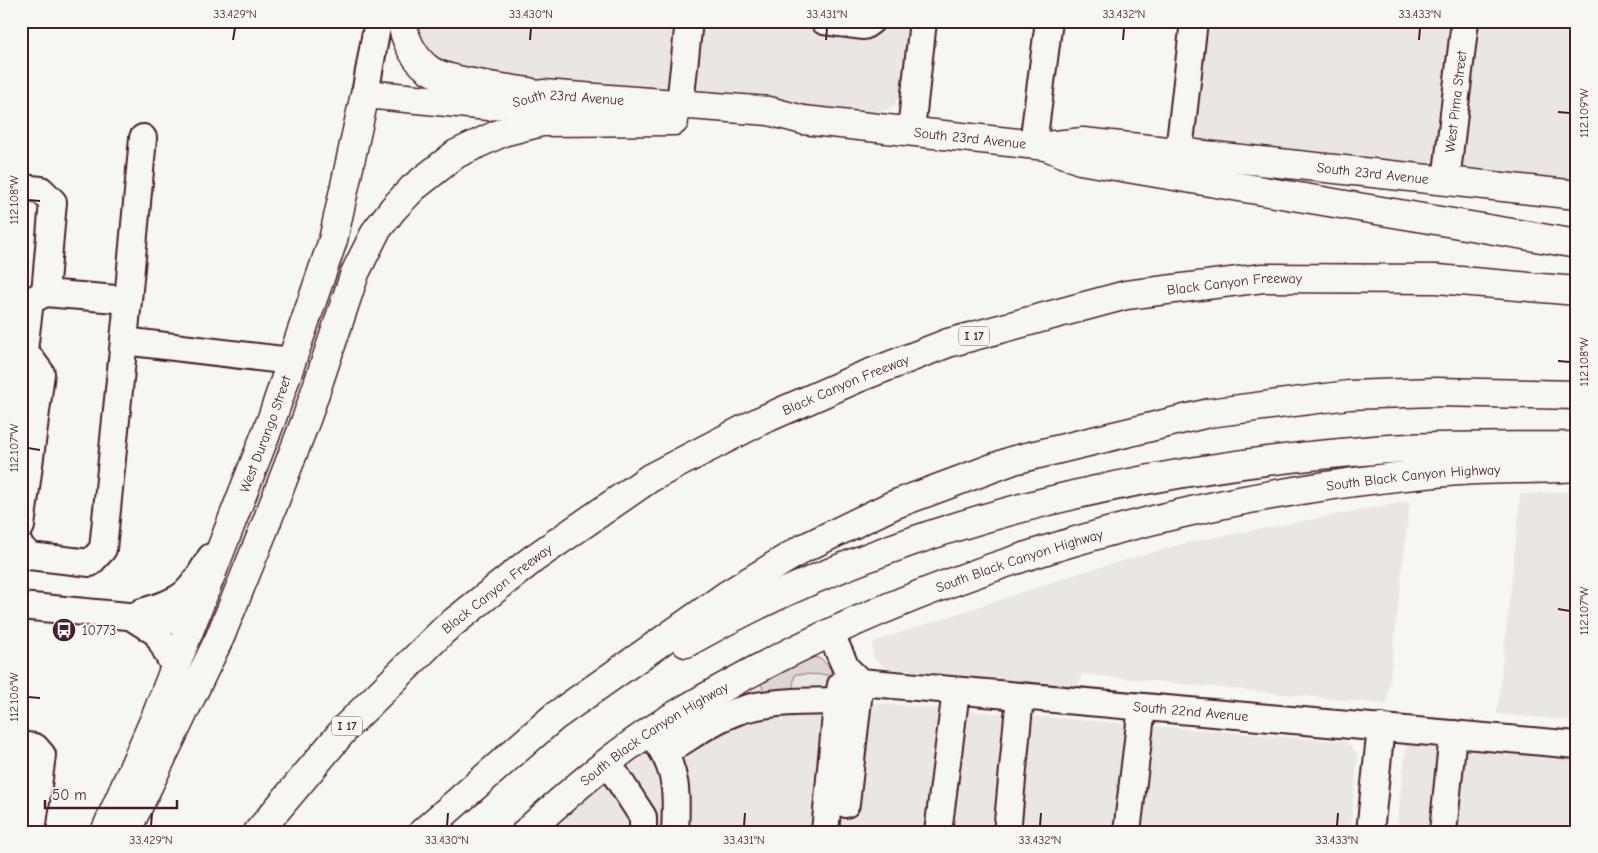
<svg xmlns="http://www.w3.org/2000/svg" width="1598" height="853" viewBox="0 0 1598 853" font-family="'Comic Neue',sans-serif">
<rect width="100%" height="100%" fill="#f6f6f2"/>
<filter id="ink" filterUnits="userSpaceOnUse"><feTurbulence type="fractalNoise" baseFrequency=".02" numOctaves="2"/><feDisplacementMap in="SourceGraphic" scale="10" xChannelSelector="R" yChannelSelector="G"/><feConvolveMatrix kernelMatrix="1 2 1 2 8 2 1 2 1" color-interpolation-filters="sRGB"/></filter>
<g filter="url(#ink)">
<path fill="#e9e6e3" d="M 409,21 L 911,21 L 904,88 L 894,106 L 876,114 L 454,71 L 434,60 Z
M 1206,21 L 1577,21 L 1577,188 L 1195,145 Z
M 1577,491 L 1577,721 L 1497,714 L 1521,494 Z
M 1410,501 L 1387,704 L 1081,674 L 1079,687 L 885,668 L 873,656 L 872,647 L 876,641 L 1079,573 L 1191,542 Z
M 816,657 L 822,659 L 832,672 L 872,703 L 1347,742 L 1358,755 L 1350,832 L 543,832 L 580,798 L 665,733 L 760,678 Z
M 1407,740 L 1577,756 L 1577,832 L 1396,832 Z"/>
<path fill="#ddd6d5" stroke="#947a80" d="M 807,656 L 822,659 L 831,670 L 831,675 L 795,674 L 792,692 L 764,694 L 760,678 Z"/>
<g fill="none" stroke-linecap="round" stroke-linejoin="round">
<g stroke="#4a1f2b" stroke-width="30">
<g id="minor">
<path d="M 824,21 L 864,26 L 871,21"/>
<path d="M 365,94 L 378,21"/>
<path d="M 680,104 L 689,21"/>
<path d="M 911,130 L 923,21"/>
<path d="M 1033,144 L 1049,21"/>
<path d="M 1179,151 L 1194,21"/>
<path id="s1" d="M 1446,181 L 1465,21"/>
<path d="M 21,188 L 41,190 L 53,202 L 45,293 L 128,300 L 103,549 L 90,563 L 29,556 L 21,547"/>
<path d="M 128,300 L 143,138"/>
<path d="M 124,341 L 291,361"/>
<path d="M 21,349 L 24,350 L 41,373 L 21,526"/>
<path d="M 24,350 L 30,301 L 45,293"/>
<path d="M 21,606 L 192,622"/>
<path d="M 142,612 C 185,600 188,595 211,557"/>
<path d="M 132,617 L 157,633 L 175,668"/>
<path id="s2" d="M 831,634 L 846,668 L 860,682 L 1577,745"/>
<path d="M 655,739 C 678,770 677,795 675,832"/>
<path d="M 21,745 L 35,747 L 42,755 L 32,832"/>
<path d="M 665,752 C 686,740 706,724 728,715 C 761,700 802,702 838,701"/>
<path d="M 608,763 L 643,817 L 643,832"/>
<path d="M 846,804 L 860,682"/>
<path d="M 825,832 L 836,715 L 841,685"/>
<path d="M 938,832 L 956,691"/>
<path d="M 1007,832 L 1020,696"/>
<path d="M 1127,832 L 1142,707"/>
<path d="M 1370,832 L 1381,727"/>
<path d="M 1443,832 L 1453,734"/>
</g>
</g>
<g stroke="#4a1f2b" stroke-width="31">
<g id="major">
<path d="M 402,21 C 404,38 413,57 427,68 C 443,82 506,88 529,92"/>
<path id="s3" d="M 105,832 L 156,716 L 272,418 L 333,240 L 365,94 L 489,106 L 520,101 L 543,94 L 769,111 L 803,120 L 1046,146 L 1083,142 L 1577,195"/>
<path d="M 126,832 L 220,637 L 264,529 L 307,417 L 355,273 L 376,231 L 393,209 L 413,188 L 456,154 L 503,132 L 542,122 L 674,121"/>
<path id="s4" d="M 526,832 C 571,791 617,751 669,719 C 902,577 1175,495 1446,472 C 1489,468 1533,470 1577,467"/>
</g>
</g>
<g stroke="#4a1f2b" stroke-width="31">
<g id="highway">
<path d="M 1046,146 L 1080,160 L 1577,244"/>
<path d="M 686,643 C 891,526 1129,470 1363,451 C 1434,445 1506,447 1577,446"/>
<path id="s5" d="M 258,832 L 348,725 L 445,629 L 533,559 L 650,478 L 760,421 L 858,378 L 948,343 L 1126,295 L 1263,278 L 1437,279 L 1577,291"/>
<path d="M 423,832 L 554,717 L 727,595 L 802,549 L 893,505 L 1014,460 L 1209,413 L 1349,395 L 1435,392 L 1577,395"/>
</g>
</g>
<use href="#minor" stroke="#f6f6f2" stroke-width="26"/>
<use href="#major" stroke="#f6f6f2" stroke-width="28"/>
<use href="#highway" stroke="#f6f6f2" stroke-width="28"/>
</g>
</g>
<path fill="none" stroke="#4a1f2b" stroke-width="2" d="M 233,40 L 235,28M 530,40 L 531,28M 826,40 L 827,28M 1123,40 L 1124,28M 1419,40 L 1420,28M 1558,112 L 1570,113M 28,200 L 40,201M 1558,361 L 1570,362M 28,448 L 40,450M 1558,609 L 1570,611M 28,697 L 40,698M 151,826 L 152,813M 447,826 L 448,813M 744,826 L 745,813M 1040,826 L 1041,813M 1337,826 L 1338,813"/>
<defs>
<g id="bus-disc" transform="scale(1.25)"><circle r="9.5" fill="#4a1f2b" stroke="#f6f6f2"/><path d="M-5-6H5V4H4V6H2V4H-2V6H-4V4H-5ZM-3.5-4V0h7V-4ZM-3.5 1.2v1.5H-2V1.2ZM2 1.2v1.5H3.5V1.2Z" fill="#fff"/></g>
</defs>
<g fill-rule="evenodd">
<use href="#bus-disc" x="64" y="630"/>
</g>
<g text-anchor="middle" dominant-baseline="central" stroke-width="4" stroke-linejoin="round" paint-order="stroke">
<g fill="#f6f6f2" stroke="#7e6067" stroke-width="1">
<rect x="959" y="326.5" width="30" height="19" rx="4"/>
<rect x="332" y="716.5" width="30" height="19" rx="4"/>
</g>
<g font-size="12" font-weight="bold" fill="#4a1f2b">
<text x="974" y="336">I 17</text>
<text x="347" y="726">I 17</text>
</g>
<g font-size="14" fill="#4a1f2b" stroke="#f6f6f2">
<text stroke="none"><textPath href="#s1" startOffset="80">West Pima Street</textPath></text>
<text stroke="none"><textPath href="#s3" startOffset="989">South 23rd Avenue</textPath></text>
<text stroke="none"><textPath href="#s3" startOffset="1394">South 23rd Avenue</textPath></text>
<text stroke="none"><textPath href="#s3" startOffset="1799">South 23rd Avenue</textPath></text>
<text stroke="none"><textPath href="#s5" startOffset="1152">Black Canyon Freeway</textPath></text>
<text stroke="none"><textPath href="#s5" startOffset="748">Black Canyon Freeway</textPath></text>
<text stroke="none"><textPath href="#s3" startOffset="429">West Durango Street</textPath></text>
<text stroke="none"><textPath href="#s4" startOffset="972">South Black Canyon Highway</textPath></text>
<text stroke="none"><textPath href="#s4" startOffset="568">South Black Canyon Highway</textPath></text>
<text stroke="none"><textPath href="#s5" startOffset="342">Black Canyon Freeway</textPath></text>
<text stroke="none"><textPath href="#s2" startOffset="389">South 22nd Avenue</textPath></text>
<text stroke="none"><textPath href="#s4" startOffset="162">South Black Canyon Highway</textPath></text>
</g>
<g font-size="14" fill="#4a1f2b" stroke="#f6f6f2" text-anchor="start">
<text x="82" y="630">10773</text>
</g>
</g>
<rect width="1598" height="853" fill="none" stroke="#f6f6f2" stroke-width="55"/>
<path d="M45 800v8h132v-8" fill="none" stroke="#4a1f2b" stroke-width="2.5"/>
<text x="52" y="800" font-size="15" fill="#4a1f2b" stroke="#f6f6f2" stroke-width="4" paint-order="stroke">50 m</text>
<rect x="28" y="28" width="1542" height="798" fill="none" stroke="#4a1f2b" stroke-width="2"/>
<g font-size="12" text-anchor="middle" fill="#4a1f2b">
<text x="235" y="18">33.429°N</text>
<text x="531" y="18">33.430°N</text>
<text x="827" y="18">33.431°N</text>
<text x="1124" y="18">33.432°N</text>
<text x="1420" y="18">33.433°N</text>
<text transform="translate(1584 113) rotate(-90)" y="4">112.109°W</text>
<text transform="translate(14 200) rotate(-90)" y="4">112.108°W</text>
<text transform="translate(1584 362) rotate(-90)" y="4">112.108°W</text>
<text transform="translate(14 448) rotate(-90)" y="4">112.107°W</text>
<text transform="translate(1584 611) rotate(-90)" y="4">112.107°W</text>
<text transform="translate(14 697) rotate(-90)" y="4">112.106°W</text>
<text x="151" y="844">33.429°N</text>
<text x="447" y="844">33.430°N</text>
<text x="744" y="844">33.431°N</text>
<text x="1040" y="844">33.432°N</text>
<text x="1337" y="844">33.433°N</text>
</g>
</svg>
